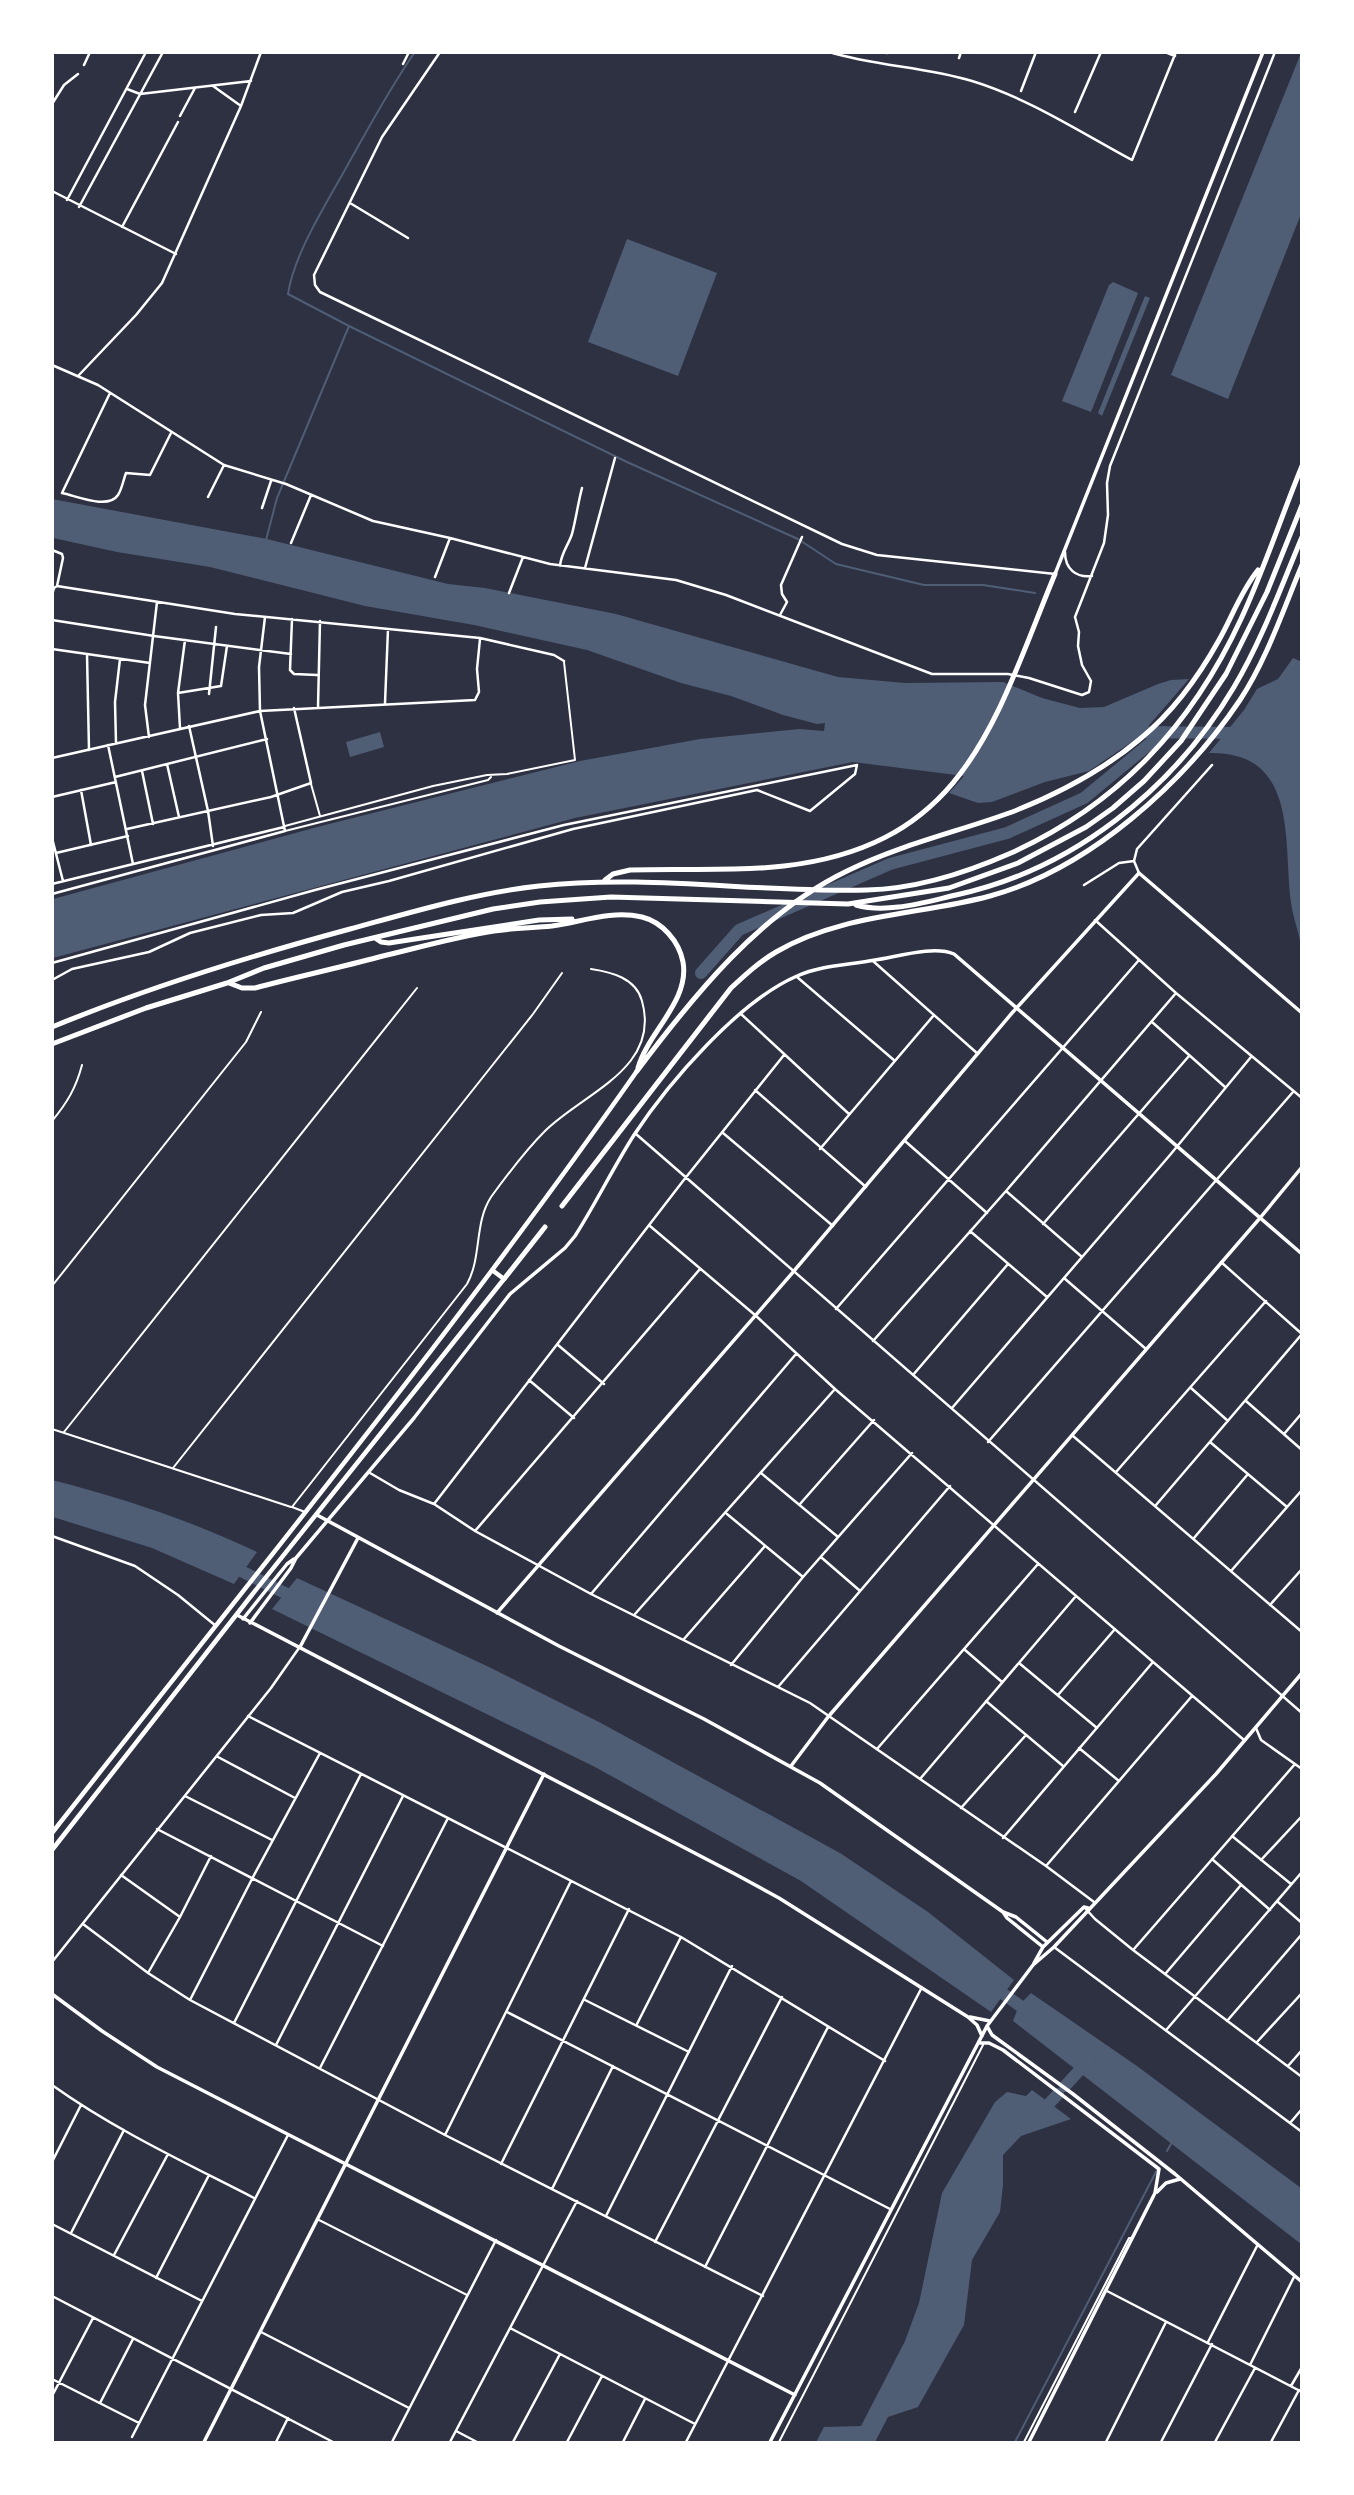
<svg xmlns="http://www.w3.org/2000/svg" width="1354" height="2495" viewBox="0 0 1354 2495" font-family="'PT Sans Narrow',sans-serif">
<rect width="100%" height="100%" fill="#2d3142"/>
<path fill="#4f5d75" d="M 1301,53 L 1301,214 L 1228,399 L 1171,375 Z
M 627,239 L 717,273 L 678,376 L 588,342 Z
M 1113,282 L 1138,293 L 1091,412 L 1062,401 L 1109,285 Z
M 1145,296 L 1150,298 L 1102,416 L 1098,413 Z
M 52,499 L 267,539 L 448,584 L 485,588 L 616,614 L 838,677 L 905,683 L 1003,682 L 1042,698 L 1080,708 L 1104,707 L 1158,684 L 1171,680 L 1189,679 L 1139,737 L 1089,771 L 1045,782 L 992,802 L 978,803 L 949,793 L 964,776 L 853,762 L 575,818 L 53,958 L 53,899 L 321,826 L 580,761 L 700,739 L 799,729 L 824,731 L 825,723 L 817,724 L 783,715 L 731,696 L 681,683 L 587,650 L 474,625 L 365,606 L 210,567 L 117,552 L 53,538 Z
M 1293,658 L 1302,662 L 1301,946 C 1299,932 1293,918 1291,903 C 1283,842 1299,751 1209,753 L 1244,710 L 1257,689 L 1278,679 Z
M 380,732 L 384,747 L 350,757 L 346,742 Z
M 52,1480 C 123,1498 192,1521 257,1552 L 234,1584 L 152,1548 L 53,1517 Z
M 297,1578 L 487,1666 L 599,1722 L 840,1853 L 928,1912 L 1014,1980 L 991,2012 L 801,1881 L 595,1767 L 272,1609 Z
M 1031,1993 L 1137,2066 L 1301,2188 L 1301,2244 L 1013,2021 L 1019,2005 Z
M 1032,2090 L 1071,2119 L 1021,2136 L 1003,2155 L 1003,2185 L 1000,2212 L 972,2260 L 964,2325 L 918,2407 L 888,2417 L 875,2442 L 816,2442 L 824,2427 L 861,2426 L 905,2341 L 919,2303 L 942,2193 L 995,2102 L 1007,2092 L 1026,2096 Z"/>
<g fill="none" stroke-linecap="round" stroke-linejoin="round">
<path stroke="#4f5d75" stroke-width="2" d="M 349,326 L 627,462 L 798,539 L 836,564 L 924,585 L 983,585 L 1035,593
M 266,540 L 277,498 L 349,326 L 288,294 C 294,254 326,204 346,168 C 368,129 389,89 415,52
M 1167,2151 L 1172,2142
M 1015,2442 L 1157,2170"/>
<path stroke="#4f5d75" stroke-width="12" d="M 1135,732 L 1239,733
M 701,973 L 739,930 L 890,864 L 1007,833 L 1084,798 L 1164,732
M 229,1565 L 297,1599
M 991,1985 L 1030,2013
M 1065,2086 L 1089,2060
M 1037,2109 L 1045,2108 L 1058,2094"/>
<path stroke="#fff" stroke-width="2" d="M 311,784 L 320,816
M 285,826 L 433,786 L 487,775 L 507,774 L 575,760 L 564,662
M 285,831 L 488,780 L 491,777
M 52,1121 C 67,1103 76,1088 82,1065
M 52,1286 L 246,1042 L 261,1012
M 52,1429 L 291,1507
M 64,1432 L 417,988
M 173,1468 L 533,1014 L 562,973
M 305,1512 L 292,1507 L 467,1284 C 482,1257 474,1223 491,1197 C 507,1175 525,1151 545,1131 C 583,1093 661,1069 642,1001 C 636,978 611,972 591,969
M 319,2220 L 467,2295
M 779,2442 L 983,2045
M 1024,2442 L 1129,2238 L 1132,2238"/>
<path stroke="#fff" stroke-width="2.5" d="M 440,52 L 382,137 L 314,275 L 315,285 L 320,292 L 842,544 L 877,555 L 1055,574
M 829,52 C 875,66 925,67 972,81 C 1028,98 1080,132 1132,160 L 1176,52
M 1165,52 L 1175,56
M 887,53 L 888,52
M 959,58 L 961,52
M 403,64 L 409,52
M 84,65 L 90,52
M 213,86 L 241,106
M 127,89 L 140,94 L 251,81
M 1021,91 L 1036,52
M 52,104 L 64,85 L 78,74
M 1075,112 L 1101,52
M 180,116 L 195,88
M 52,191 L 176,254
M 67,200 L 146,52
M 350,203 L 408,238
M 79,207 L 163,52
M 122,227 L 178,122
M 52,365 L 98,385 L 224,465 L 286,484 L 373,521 L 450,538 L 550,564 L 676,580 L 726,595 L 932,674 L 1008,674 L 1029,678 L 1082,695 L 1089,692 L 1091,681 L 1082,665 L 1078,646 L 1079,632 L 1075,617 L 1104,543 L 1108,515 L 1107,483 L 1110,466 L 1275,52
M 79,375 L 136,315 L 162,283 L 241,106 L 261,52
M 110,393 L 62,493 C 77,496 108,510 118,495 C 122,489 123,481 126,473 L 150,475 L 171,433
M 208,497 L 224,465
M 262,508 L 271,481
M 291,543 L 311,495
M 52,550 L 62,554 L 63,558 L 57,586 L 54,588 L 52,595
M 1065,552 C 1065,569 1076,578 1092,576
M 560,566 C 561,553 568,546 572,534 C 576,519 578,503 582,488
M 585,568 L 615,458
M 435,577 L 450,538
M 57,586 L 235,614 L 480,638 L 554,655 L 564,661
M 509,593 L 523,557
M 780,615 L 787,602 L 782,594 L 781,585 L 802,537
M 292,619 L 290,670 L 294,674 L 317,675
M 52,620 L 154,636 L 291,654
M 185,640 L 178,693 L 221,686 L 227,646
M 52,649 L 150,663
M 87,654 L 89,750
M 178,693 L 180,728
M 209,694 L 216,627
M 385,703 L 388,629
M 318,707 L 320,621
M 189,726 L 208,811 L 213,846
M 149,737 L 145,705 L 157,602
M 116,743 L 115,702 L 120,659
M 108,745 L 133,864
M 52,758 L 260,711 L 475,700 L 479,692 L 477,669 L 480,639
M 167,764 L 179,817
M 142,771 L 153,824
M 115,777 L 267,739
M 81,790 L 91,845
M 52,797 L 116,782
M 127,829 L 271,797 L 311,783 L 294,708
M 52,838 L 63,881
M 56,853 L 128,836
M 1139,873 L 1134,861 L 1137,849 L 1212,765
M 52,884 L 284,827
M 1084,885 L 1119,863 L 1134,861
M 52,894 L 285,831 L 260,711 L 259,667 L 265,617
M 1095,920 L 1176,993 L 1302,1098
M 873,961 L 978,1054
M 52,963 L 315,890 L 564,825 L 857,765 L 855,774 L 810,811 L 757,790 L 573,829 L 389,881 L 342,892 L 293,913 L 261,915 L 190,933 L 149,952 L 72,969 L 52,980
M 797,977 L 895,1061
M 741,1014 L 849,1114
M 1152,1022 L 1225,1087
M 755,1090 L 866,1187
M 723,1133 L 833,1226
M 636,1134 L 1302,1713
M 905,1141 L 987,1213
M 820,1149 L 934,1015
M 1006,1191 L 1082,1257
M 1043,1224 L 1189,1056
M 650,1226 L 755,1315 L 835,1389 L 1244,1740
M 970,1231 L 1047,1297
M 1221,1262 L 1302,1334
M 1064,1278 L 1146,1349
M 836,1309 L 1139,960
M 873,1341 L 1006,1191 L 1176,993
M 558,1345 L 604,1384
M 913,1375 L 1008,1264
M 529,1380 L 574,1418
M 1191,1388 L 1228,1421
M 1246,1401 L 1302,1450
M 952,1408 L 1170,1155 L 1251,1057
M 1284,1434 L 1302,1413
M 1073,1436 L 1302,1632
M 988,1442 L 1293,1092
M 1210,1442 L 1287,1507
M 1116,1472 L 1266,1301
M 370,1473 L 399,1490 L 434,1504 L 475,1531 L 591,1594 L 810,1703 L 1046,1866 L 1094,1902
M 761,1473 L 838,1537
M 434,1504 L 683,1181 L 784,1055
M 800,1504 L 874,1420
M 1156,1505 L 1302,1334
M 727,1514 L 803,1577
M 475,1531 L 700,1269
M 52,1536 L 135,1566 L 178,1595 L 216,1626
M 1194,1538 L 1248,1474
M 822,1558 L 859,1590
M 1231,1571 L 1302,1490
M 591,1594 L 796,1354
M 1270,1605 L 1302,1569
M 635,1614 L 835,1389
M 684,1639 L 765,1546
M 965,1650 L 1002,1682
M 1019,1663 L 1097,1728
M 731,1665 L 803,1577 L 912,1453
M 778,1687 L 950,1486
M 1058,1695 L 1115,1629
M 986,1701 L 1063,1766
M 248,1716 L 681,1937 L 885,2061
M 1256,1728 L 1261,1740 L 1302,1769
M 1079,1748 L 1119,1781
M 877,1749 L 1038,1564
M 218,1757 L 295,1798
M 920,1779 L 1076,1596
M 185,1796 L 272,1840
M 961,1808 L 1026,1735
M 157,1829 L 383,1946
M 1232,1836 L 1291,1884
M 1003,1838 L 1153,1662
M 1212,1859 L 1270,1910
M 1261,1860 L 1302,1816
M 1046,1866 L 1192,1696
M 121,1875 L 180,1917
M 1278,1902 L 1302,1923
M 1084,1907 L 1095,1919 L 1133,1950 L 1302,2077
M 83,1924 L 148,1973 L 190,2000 L 445,2135 L 763,2296
M 1054,1947 L 1302,2132
M 1134,1949 L 1295,1764
M 52,1962 L 271,1688 L 299,1648
M 148,1973 L 180,1917 L 211,1856
M 1166,1973 L 1241,1885
M 190,2000 L 253,1877 L 320,1753
M 585,2000 L 689,2052
M 507,2012 L 890,2209
M 1227,2021 L 1302,1934
M 234,2023 L 361,1774
M 637,2024 L 681,1937
M 1167,2029 L 1302,1872
M 1257,2042 L 1302,1993
M 276,2045 L 403,1796
M 1288,2066 L 1302,2050
M 320,2068 L 448,1818
M 52,2085 C 115,2130 186,2163 254,2198
M 1290,2123 L 1302,2109
M 445,2135 L 571,1881
M 52,2162 L 81,2105
M 501,2164 L 629,1909
M 552,2189 L 613,2066
M 606,2216 L 732,1966
M 52,2224 L 202,2301
M 71,2233 L 124,2130
M 655,2242 L 782,1997
M 114,2255 L 168,2154
M 705,2267 L 828,2027
M 156,2278 L 209,2175
M 1107,2291 L 1302,2392
M 52,2296 L 333,2442
M 510,2328 L 695,2424
M 261,2332 L 409,2408
M 1208,2342 L 1257,2246
M 1250,2365 L 1294,2277
M 52,2379 L 139,2423
M 1291,2386 L 1302,2367
M 52,2396 L 93,2318
M 100,2403 L 133,2339
M 456,2431 L 477,2442
M 132,2437 L 288,2135
M 276,2442 L 288,2418
M 392,2442 L 496,2240
M 450,2442 L 577,2201
M 513,2442 L 560,2354
M 567,2442 L 602,2376
M 623,2442 L 645,2399
M 686,2442 L 921,1989
M 1106,2442 L 1166,2322
M 1161,2442 L 1212,2344
M 1215,2442 L 1255,2368
M 1271,2442 L 1299,2390"/>
<path stroke="#fff" stroke-width="3.5" d="M 1055,574 L 1263,52
M 317,1515 L 559,1646 L 704,1719 L 820,1783 L 1003,1912 L 1007,1918 L 1043,1947
M 497,1613 L 794,1271 L 1012,1013 L 1139,873 L 1302,1013
M 237,1615 L 735,1874 L 779,1898 L 968,2017 L 977,2025 L 982,2036
M 243,1619 L 287,1564 L 294,1559
M 250,1623 L 291,1568 L 296,1558 L 414,1418 L 510,1294 L 565,1248 L 575,1236 C 596,1203 613,1168 634,1135 C 669,1082 739,1001 797,976 C 821,965 849,965 875,960 C 896,957 934,945 954,954 L 1302,1254
M 300,1647 L 358,1538
M 791,1766 L 828,1717 L 1260,1218 L 1302,1167
M 1003,1912 L 1016,1917 L 1047,1942
M 1034,1963 L 1043,1947 L 1084,1907 L 1088,1908
M 52,1994 L 102,2031 L 157,2067 L 795,2395
M 970,2017 L 990,2021
M 987,2026 L 992,2035 L 1073,2094 L 1175,2174 L 1302,2282
M 980,2043 L 989,2043 L 1003,2050 L 1159,2169 L 1155,2193 L 1029,2442
M 1157,2192 L 1166,2183 L 1180,2179
M 204,2442 L 544,1774
M 770,2442 L 987,2026 L 1033,1965 L 1054,1947 L 1216,1774 L 1302,1673"/>
<path stroke="#fff" stroke-width="4.5" d="M 52,1833 C 250,1581 453,1333 637,1071
M 52,1850 L 251,1596 L 504,1279 L 492,1270"/>
<path stroke="#fff" stroke-width="5" d="M 605,880 L 613,874 L 630,870 C 681,868 733,872 784,866 C 967,845 995,719 1055,574
M 856,905 C 887,914 925,902 956,895 C 1072,870 1173,790 1234,687 C 1262,640 1281,587 1302,537
M 375,938 L 381,942 L 389,943 L 539,920 L 572,919
M 229,983 L 242,988 L 255,988 C 296,977 338,968 379,957 C 417,948 455,937 494,931 C 513,928 533,928 552,926 C 581,922 611,910 642,917 C 662,922 679,941 683,962 C 690,1001 648,1032 638,1068
M 52,1027 C 149,987 250,956 350,929 C 412,912 475,893 539,886 C 649,874 758,893 867,890 C 915,889 968,872 1011,853 C 1119,804 1192,725 1241,619 C 1264,570 1281,517 1302,466
M 52,1044 L 146,1008 L 227,983 L 264,968 L 344,945 L 493,909 L 540,902 L 611,897 L 848,904 L 949,888 L 1018,863 L 1086,827 L 1113,808 L 1144,781 L 1181,741 L 1226,674 L 1267,592 L 1302,505
M 637,1071 C 694,995 760,913 847,871 C 899,845 957,832 1012,812 C 1058,794 1102,771 1140,739 C 1173,712 1199,676 1219,640 C 1232,617 1241,591 1258,570
M 562,1206 L 731,988 C 745,975 759,962 776,952 C 840,914 920,915 990,896 C 1089,869 1184,783 1240,700 C 1267,659 1283,610 1302,565
M 504,1279 L 545,1227"/>
</g>
<rect width="1354" height="2495" fill="none" stroke="#ffffff" stroke-width="108"/>
</svg>
